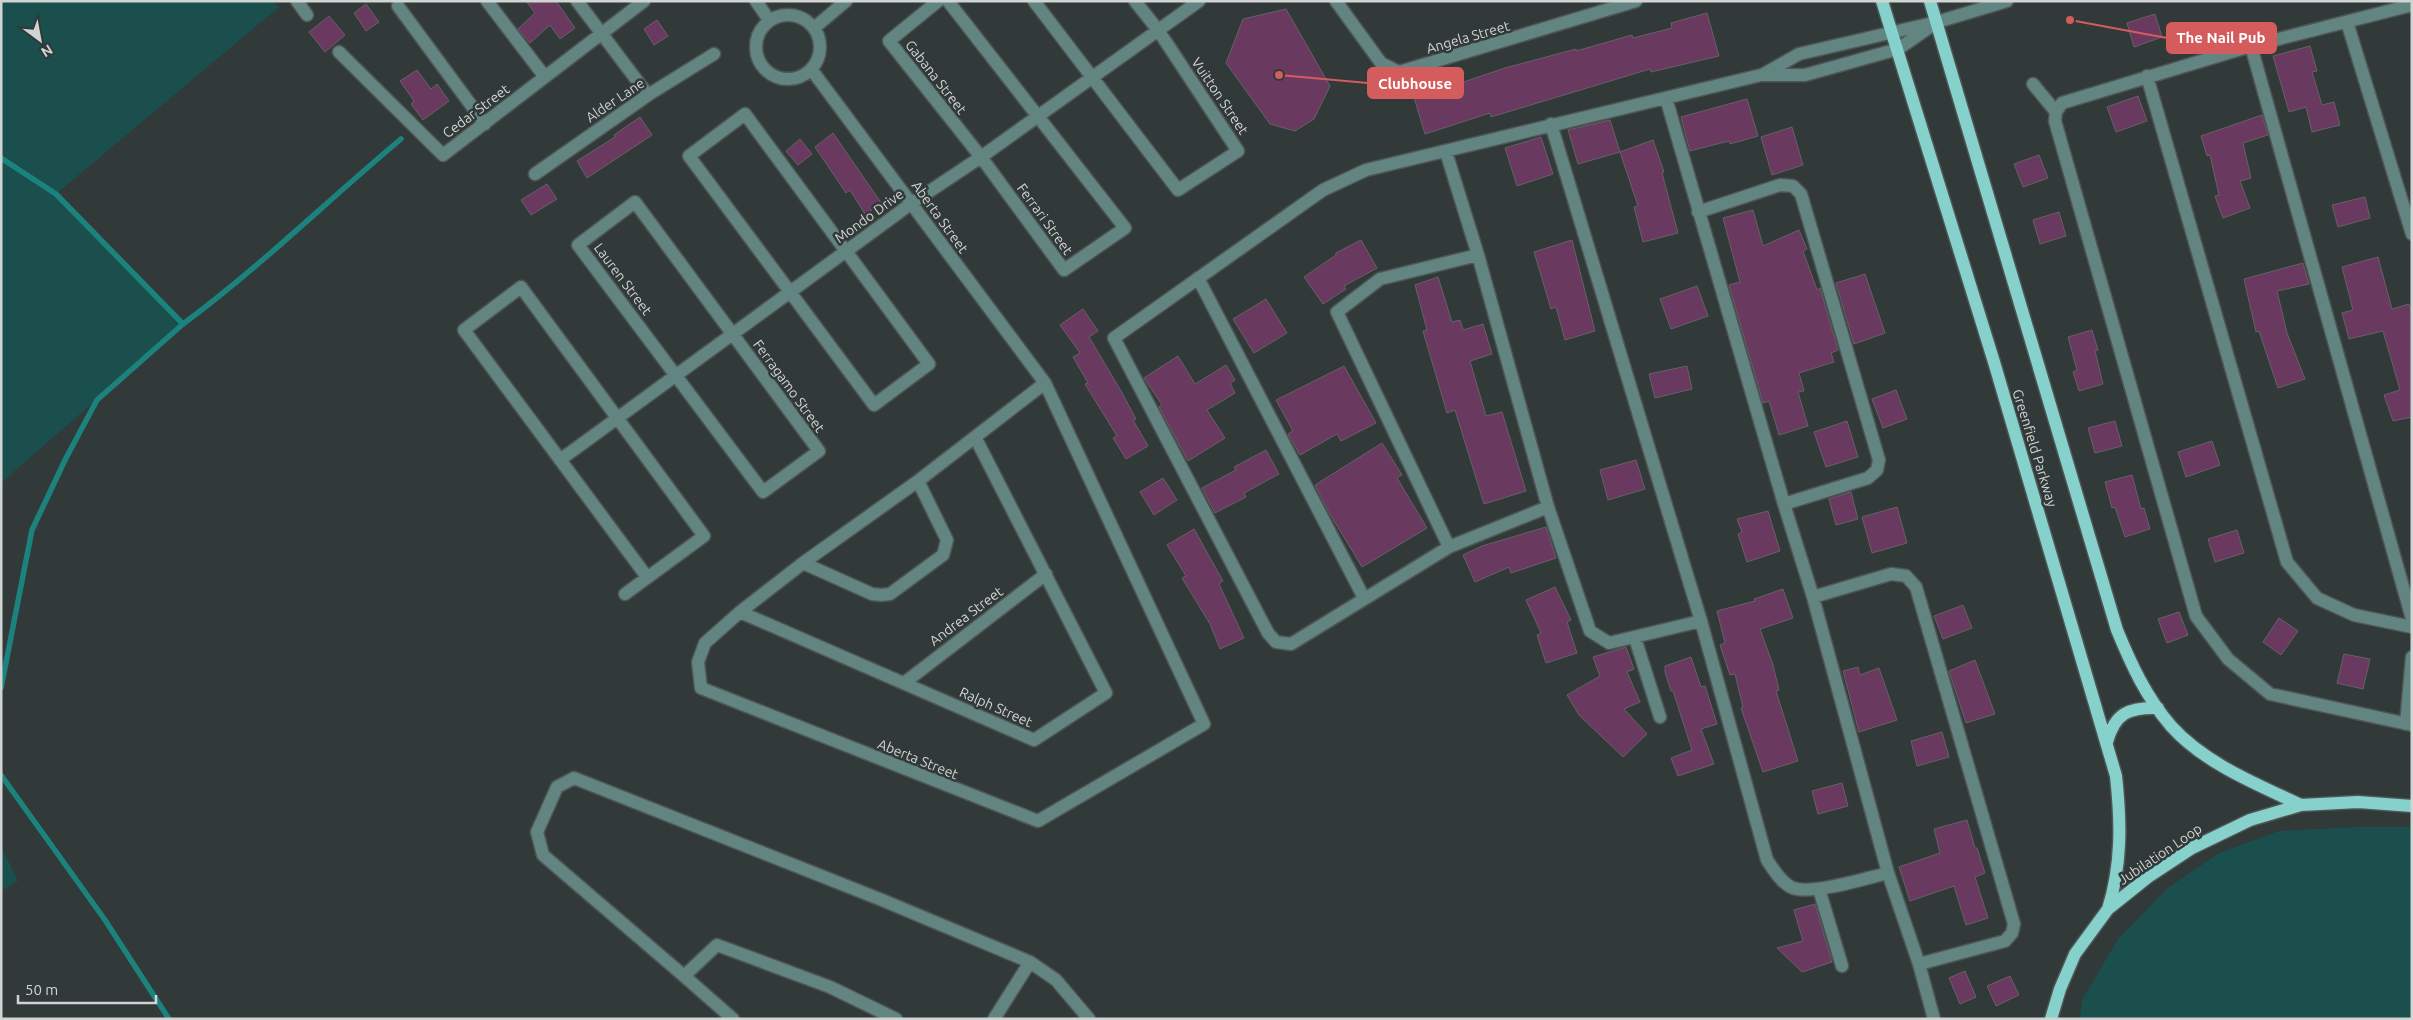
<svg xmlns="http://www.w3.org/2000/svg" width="2413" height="1020" viewBox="0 0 2413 1020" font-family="Ubuntu,sans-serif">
<rect width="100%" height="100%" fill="#323939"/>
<path fill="#1a4f4d" d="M 1,1 L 272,1 L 279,7 L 56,194 L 183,324 L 1,483 Z
M 2357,827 L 2412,827 L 2412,1019 L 2080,1019 L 2082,1000 L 2118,939 L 2168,888 L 2219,853 L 2279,831 Z
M 1,846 L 18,881 L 1,891 Z"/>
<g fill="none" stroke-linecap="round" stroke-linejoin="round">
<path stroke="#1c827d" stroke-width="5.5" d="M 1,158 L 56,194 L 183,324 L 97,400 L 65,460 L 32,530 L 1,688
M 183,324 C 260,267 328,200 401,139
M 1,775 L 105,920 L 169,1019"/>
</g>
<path fill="#693960" stroke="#676166" d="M 526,1 L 556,1 L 575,28 L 560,39 L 550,25 L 530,43 L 518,29 L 535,13 Z
M 366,4 L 379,22 L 366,31 L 354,13 Z
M 1286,9 L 1330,86 L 1314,119 L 1295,131 L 1270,124 L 1226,63 L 1243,19 Z
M 1707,13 L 1719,56 L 1651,72 L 1650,69 L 1491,117 L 1490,113 L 1425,134 L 1413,94 L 1439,86 L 1440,90 L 1505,68 L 1576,49 L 1576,51 L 1632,35 L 1633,38 L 1672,28 L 1671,23 Z
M 2155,14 L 2162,37 L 2134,47 L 2127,23 Z
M 329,16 L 345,35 L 325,52 L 309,32 Z
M 657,20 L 668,36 L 654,45 L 644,29 Z
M 2310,46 L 2317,71 L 2312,72 L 2322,105 L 2334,102 L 2340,125 L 2312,132 L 2306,107 L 2289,112 L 2273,56 Z
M 417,70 L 431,89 L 437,84 L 449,101 L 423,120 L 411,104 L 414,101 L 400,81 Z
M 2138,96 L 2147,121 L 2116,132 L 2107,107 Z
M 1747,99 L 1758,136 L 1730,144 L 1729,141 L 1690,151 L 1681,117 Z
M 2262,115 L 2268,135 L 2243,143 L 2251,178 L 2240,181 L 2250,208 L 2223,218 L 2215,196 L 2219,195 L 2210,155 L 2207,156 L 2201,136 Z
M 640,117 L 652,135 L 587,178 L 577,161 L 615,137 L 614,135 Z
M 1610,120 L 1620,152 L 1578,164 L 1568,130 Z
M 1792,127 L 1803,165 L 1772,175 L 1761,137 Z
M 833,133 L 882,204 L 865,214 L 850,190 L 846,193 L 815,147 Z
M 1541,137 L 1553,174 L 1517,186 L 1505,148 Z
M 800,139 L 812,154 L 798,165 L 786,151 Z
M 1653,140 L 1664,172 L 1662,173 L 1678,233 L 1643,242 L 1634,207 L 1638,206 L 1620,152 Z
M 2039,155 L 2048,178 L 2023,187 L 2014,164 Z
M 547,184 L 557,199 L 531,215 L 521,200 Z
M 2365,197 L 2370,218 L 2338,227 L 2332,205 Z
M 1753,210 L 1763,246 L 1799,230 L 1807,249 L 1803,251 L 1817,290 L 1820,288 L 1838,350 L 1831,353 L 1834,362 L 1799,373 L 1804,391 L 1798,392 L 1808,426 L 1779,435 L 1769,401 L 1763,403 L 1729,285 L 1740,282 L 1723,218 Z
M 2059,212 L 2066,236 L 2040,244 L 2033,220 Z
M 1361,240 L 1377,268 L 1344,286 L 1346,289 L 1323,304 L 1304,277 L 1336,255 L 1336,253 Z
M 1572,240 L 1595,331 L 1565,340 L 1556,307 L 1551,309 L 1534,252 Z
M 2378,257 L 2392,309 L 2409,304 L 2412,314 L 2412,417 L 2393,421 L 2384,395 L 2400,390 L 2383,331 L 2349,339 L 2342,313 L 2353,310 L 2342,267 Z
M 2303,263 L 2309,284 L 2277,291 L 2287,333 L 2305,379 L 2278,388 L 2259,331 L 2256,332 L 2244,279 Z
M 1865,274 L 1885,333 L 1854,344 L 1836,283 Z
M 1438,277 L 1452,322 L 1460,320 L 1463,330 L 1483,324 L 1492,354 L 1470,361 L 1486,416 L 1502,412 L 1526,491 L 1484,504 L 1455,410 L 1447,413 L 1423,331 L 1427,330 L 1415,285 Z
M 1697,286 L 1708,316 L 1671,329 L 1660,299 Z
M 1266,299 L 1287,333 L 1254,353 L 1233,319 Z
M 1083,309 L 1098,331 L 1089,337 L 1121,391 L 1136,419 L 1133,420 L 1148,446 L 1126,459 L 1113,438 L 1117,436 L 1085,384 L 1088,383 L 1073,357 L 1080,353 L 1060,325 Z
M 2092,330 L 2098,350 L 2095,351 L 2103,384 L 2079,391 L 2073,372 L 2077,370 L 2068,337 Z
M 1178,356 L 1195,384 L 1226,365 L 1235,380 L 1230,383 L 1235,393 L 1207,410 L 1225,438 L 1188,461 L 1159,407 L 1162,405 L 1144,378 Z
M 1344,366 L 1376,423 L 1341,441 L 1337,434 L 1300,455 L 1288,434 L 1293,431 L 1276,400 Z
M 1687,366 L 1692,389 L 1655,398 L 1649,374 Z
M 1896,390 L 1907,419 L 1883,428 L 1872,399 Z
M 1847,421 L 1858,457 L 1826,467 L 1814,432 Z
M 2115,421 L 2122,446 L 2095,453 L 2088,428 Z
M 2212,441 L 2220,465 L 2186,477 L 2178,452 Z
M 1382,443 L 1402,475 L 1397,478 L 1427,528 L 1362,567 L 1328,511 L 1315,485 Z
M 1266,450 L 1279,474 L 1244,493 L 1246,497 L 1215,513 L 1202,488 L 1236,470 L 1234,467 Z
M 1636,460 L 1645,489 L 1608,500 L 1600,470 Z
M 2132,475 L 2141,509 L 2144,508 L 2150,529 L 2125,537 L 2115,507 L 2112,508 L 2105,482 Z
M 1163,478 L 1177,500 L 1154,515 L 1140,492 Z
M 1851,492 L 1858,519 L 1836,525 L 1829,499 Z
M 1897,507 L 1907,543 L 1872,553 L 1862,517 Z
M 1768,511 L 1780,551 L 1747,562 L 1738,534 L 1742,532 L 1737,519 Z
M 1546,527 L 1556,558 L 1511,573 L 1509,567 L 1475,582 L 1463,555 L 1482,546 Z
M 1194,529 L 1223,581 L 1219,584 L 1244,638 L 1220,649 L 1210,624 L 1182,578 L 1186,576 L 1167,545 Z
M 2237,530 L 2244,553 L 2215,562 L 2208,539 Z
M 1555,587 L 1571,620 L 1567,622 L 1577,653 L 1546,663 L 1537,635 L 1541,633 L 1526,600 Z
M 1783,589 L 1793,618 L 1760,629 L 1773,665 L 1779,690 L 1776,691 L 1798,761 L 1763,772 L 1741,708 L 1743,707 L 1735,674 L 1730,675 L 1720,645 L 1725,643 L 1717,611 L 1755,601 L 1754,599 Z
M 1963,605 L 1972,628 L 1943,639 L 1934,616 Z
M 2179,612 L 2188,635 L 2167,643 L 2158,619 Z
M 2279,618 L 2298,631 L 2281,655 L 2263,642 Z
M 1626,647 L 1634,669 L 1627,672 L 1640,702 L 1624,709 L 1647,734 L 1623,757 L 1579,715 L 1567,695 L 1600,676 L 1593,657 Z
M 2344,654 L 2370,659 L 2363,689 L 2337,683 Z
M 1691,657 L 1701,687 L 1705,686 L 1717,724 L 1701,729 L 1714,764 L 1678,776 L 1671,758 L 1692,750 L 1673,691 L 1671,691 L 1665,672 L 1665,666 Z
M 1975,660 L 1995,714 L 1966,723 L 1949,671 Z
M 1858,667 L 1860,675 L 1879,668 L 1897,720 L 1859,732 L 1843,671 Z
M 1942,732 L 1949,757 L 1917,766 L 1911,741 Z
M 1842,783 L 1848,806 L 1818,814 L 1812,791 Z
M 1967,820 L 1975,848 L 1977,848 L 1985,873 L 1975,877 L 1988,918 L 1966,925 L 1954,886 L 1910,901 L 1899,867 L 1940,853 L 1934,829 Z
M 1815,904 L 1832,962 L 1802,972 L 1777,948 L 1803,941 L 1794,910 Z
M 1965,971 L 1976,997 L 1960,1004 L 1949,978 Z
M 2010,976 L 2019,995 L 1996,1006 L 1987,986 Z"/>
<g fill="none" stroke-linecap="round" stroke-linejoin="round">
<g stroke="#4e5555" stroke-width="15">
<path id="minor" d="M 297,1 L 307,15
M 487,1 L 545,77
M 577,1 L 648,95
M 756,1 L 769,20
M 938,1 L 889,41 L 981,157 L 1064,270 L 1125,228 L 948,1
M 1034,1 L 1178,190 L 1238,151 L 1158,30 L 1135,1
M 1336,1 L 1381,63 L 1399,72 L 1636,1
M 398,6 L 485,124
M756 47a32 32 0 1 1 64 0a32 32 0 1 1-64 0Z
M 2347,22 L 2412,234
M 814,28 L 846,1
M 2251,46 L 2412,619
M 339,52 L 443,155 L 644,1
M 811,69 L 1045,383 L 1204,724 L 1038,821 L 701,688 L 698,662 L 705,643 L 740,612 L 803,563 L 918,481 L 1045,383
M 1762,75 L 1799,54 L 1937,22 L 2007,1
M 2147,76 L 2287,562 L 2317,598 L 2354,615 L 2412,627
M 2033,84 L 2056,112 L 2062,103 L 2251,46 L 2412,5
M 1666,98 L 1784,504 L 1813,597 L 1888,873 L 1919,964 L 1934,1019
M 2056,112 L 2055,121 L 2196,616 L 2228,659 L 2270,694 L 2412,725
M 745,114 L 929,364 L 874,405 L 689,156 Z
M 1551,124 L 1701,621 L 1767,860 C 1773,869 1782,884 1793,888 C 1813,895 1867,878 1888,873
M 1446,152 L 1478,255 L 1548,507 L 1590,631 L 1609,643 L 1701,621
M 535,174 L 648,95 L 714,54
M 635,202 L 819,451 L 763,492 L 578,245 Z
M 1698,212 L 1780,185 L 1793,186 L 1801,194 L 1879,460 L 1877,470 L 1868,478 L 1784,504
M 1198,278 L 1364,598
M 560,460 L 912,203 L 981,157 L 1199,1
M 1548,507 L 1449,547 L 1291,644 L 1276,642 L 1268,633 L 1114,338 L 1323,190 L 1366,170 L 1761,75 L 1805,75 L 1898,49 L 1937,22
M 1449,547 L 1337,312 L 1380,279 L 1478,255
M 803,563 L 872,594 L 881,595 L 890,594 L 943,555 L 947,540 L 918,481
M 625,594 L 704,536 L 521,287 L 464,330 L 647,577
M 1813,597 L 1891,574 L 1906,576 L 1916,587 L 2014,924 L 2012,933 L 2005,941 L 1919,964
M 740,612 L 1034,740 L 1106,693 L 975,437
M 1635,638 L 1660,717
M 904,683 L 1046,574
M 2406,724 L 2412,657
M 1819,889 L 1842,966
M 684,976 L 543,855 L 537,832 L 557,787 L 574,778 L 882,900 L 1030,962 L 1056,980 L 1089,1019
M 733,1019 L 684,976 L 717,945 L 830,987 L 896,1019
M 994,1019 L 1030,962"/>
</g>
<g stroke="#4e5555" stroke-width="15">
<path id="major" d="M 1882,1 L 1994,362 L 2116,776 C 2121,822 2122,864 2108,909
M 1930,1 L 2117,630 C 2131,664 2146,697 2171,726 C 2204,763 2256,784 2301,805
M 2107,742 C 2115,713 2129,707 2158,708
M 2051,1019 L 2060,989 L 2075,954 L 2108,909 L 2148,877 L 2192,848 L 2250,820 L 2301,805 L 2358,802 L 2412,806"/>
</g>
<use href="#minor" stroke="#628582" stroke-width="12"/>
<use href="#major" stroke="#86d1cc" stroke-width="12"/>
</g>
<g text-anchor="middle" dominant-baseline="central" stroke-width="5" stroke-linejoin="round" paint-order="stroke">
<g font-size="14" fill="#d0d5d4" stroke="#323939">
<text transform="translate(1468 37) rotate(-16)">Angela Street</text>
<text transform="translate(936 77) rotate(52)">Gabana Street</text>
<text transform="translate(1220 96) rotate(56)">Vuitton Street</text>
<text transform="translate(615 100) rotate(-34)">Alder Lane</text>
<text transform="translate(476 111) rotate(-37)">Cedar Street</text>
<text transform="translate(869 216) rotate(-36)">Mondo Drive</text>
<text transform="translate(940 217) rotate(54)">Aberta Street</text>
<text transform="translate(1045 219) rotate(54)">Ferrari Street</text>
<text transform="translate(623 279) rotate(53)">Lauren Street</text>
<text transform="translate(789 386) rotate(54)">Ferragamo Street</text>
<text transform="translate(2035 448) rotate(73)">Greenfield Parkway</text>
<text transform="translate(966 616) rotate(-37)">Andrea Street</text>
<text transform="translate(996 707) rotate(24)">Ralph Street</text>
<text transform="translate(918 759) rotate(22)">Aberta Street</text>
<text transform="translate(2160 854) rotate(-34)">Jubilation Loop</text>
</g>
</g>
<path fill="none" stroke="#d45c5c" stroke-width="2" d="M2070 20L2167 38M1279 75L1368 83"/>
<g fill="#d45c5c" stroke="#323939" stroke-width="2">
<circle cx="2070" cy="20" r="5"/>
<circle cx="1279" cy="75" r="5"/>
</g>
<g fill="#d45c5c" stroke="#d45c5c" stroke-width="2">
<rect x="2167" y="23" width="109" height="30" rx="5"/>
<rect x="1368" y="68" width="95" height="30" rx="5"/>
</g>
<g font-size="15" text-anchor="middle" font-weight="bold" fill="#fff">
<text x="2221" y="43">The Nail Pub</text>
<text x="1415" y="89">Clubhouse</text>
</g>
<rect width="2413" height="1020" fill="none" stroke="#d0d5d4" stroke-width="5"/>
<g transform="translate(40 40) rotate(148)" stroke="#323939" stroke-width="4" paint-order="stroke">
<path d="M0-4L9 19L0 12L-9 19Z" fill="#d0d5d4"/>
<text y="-8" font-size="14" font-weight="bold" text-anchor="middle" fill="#d0d5d4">N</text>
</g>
<path d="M18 995v8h138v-8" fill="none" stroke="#d0d5d4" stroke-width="2.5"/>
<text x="25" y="995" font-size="15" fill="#d0d5d4" stroke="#323939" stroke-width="4" paint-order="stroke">50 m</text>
</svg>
